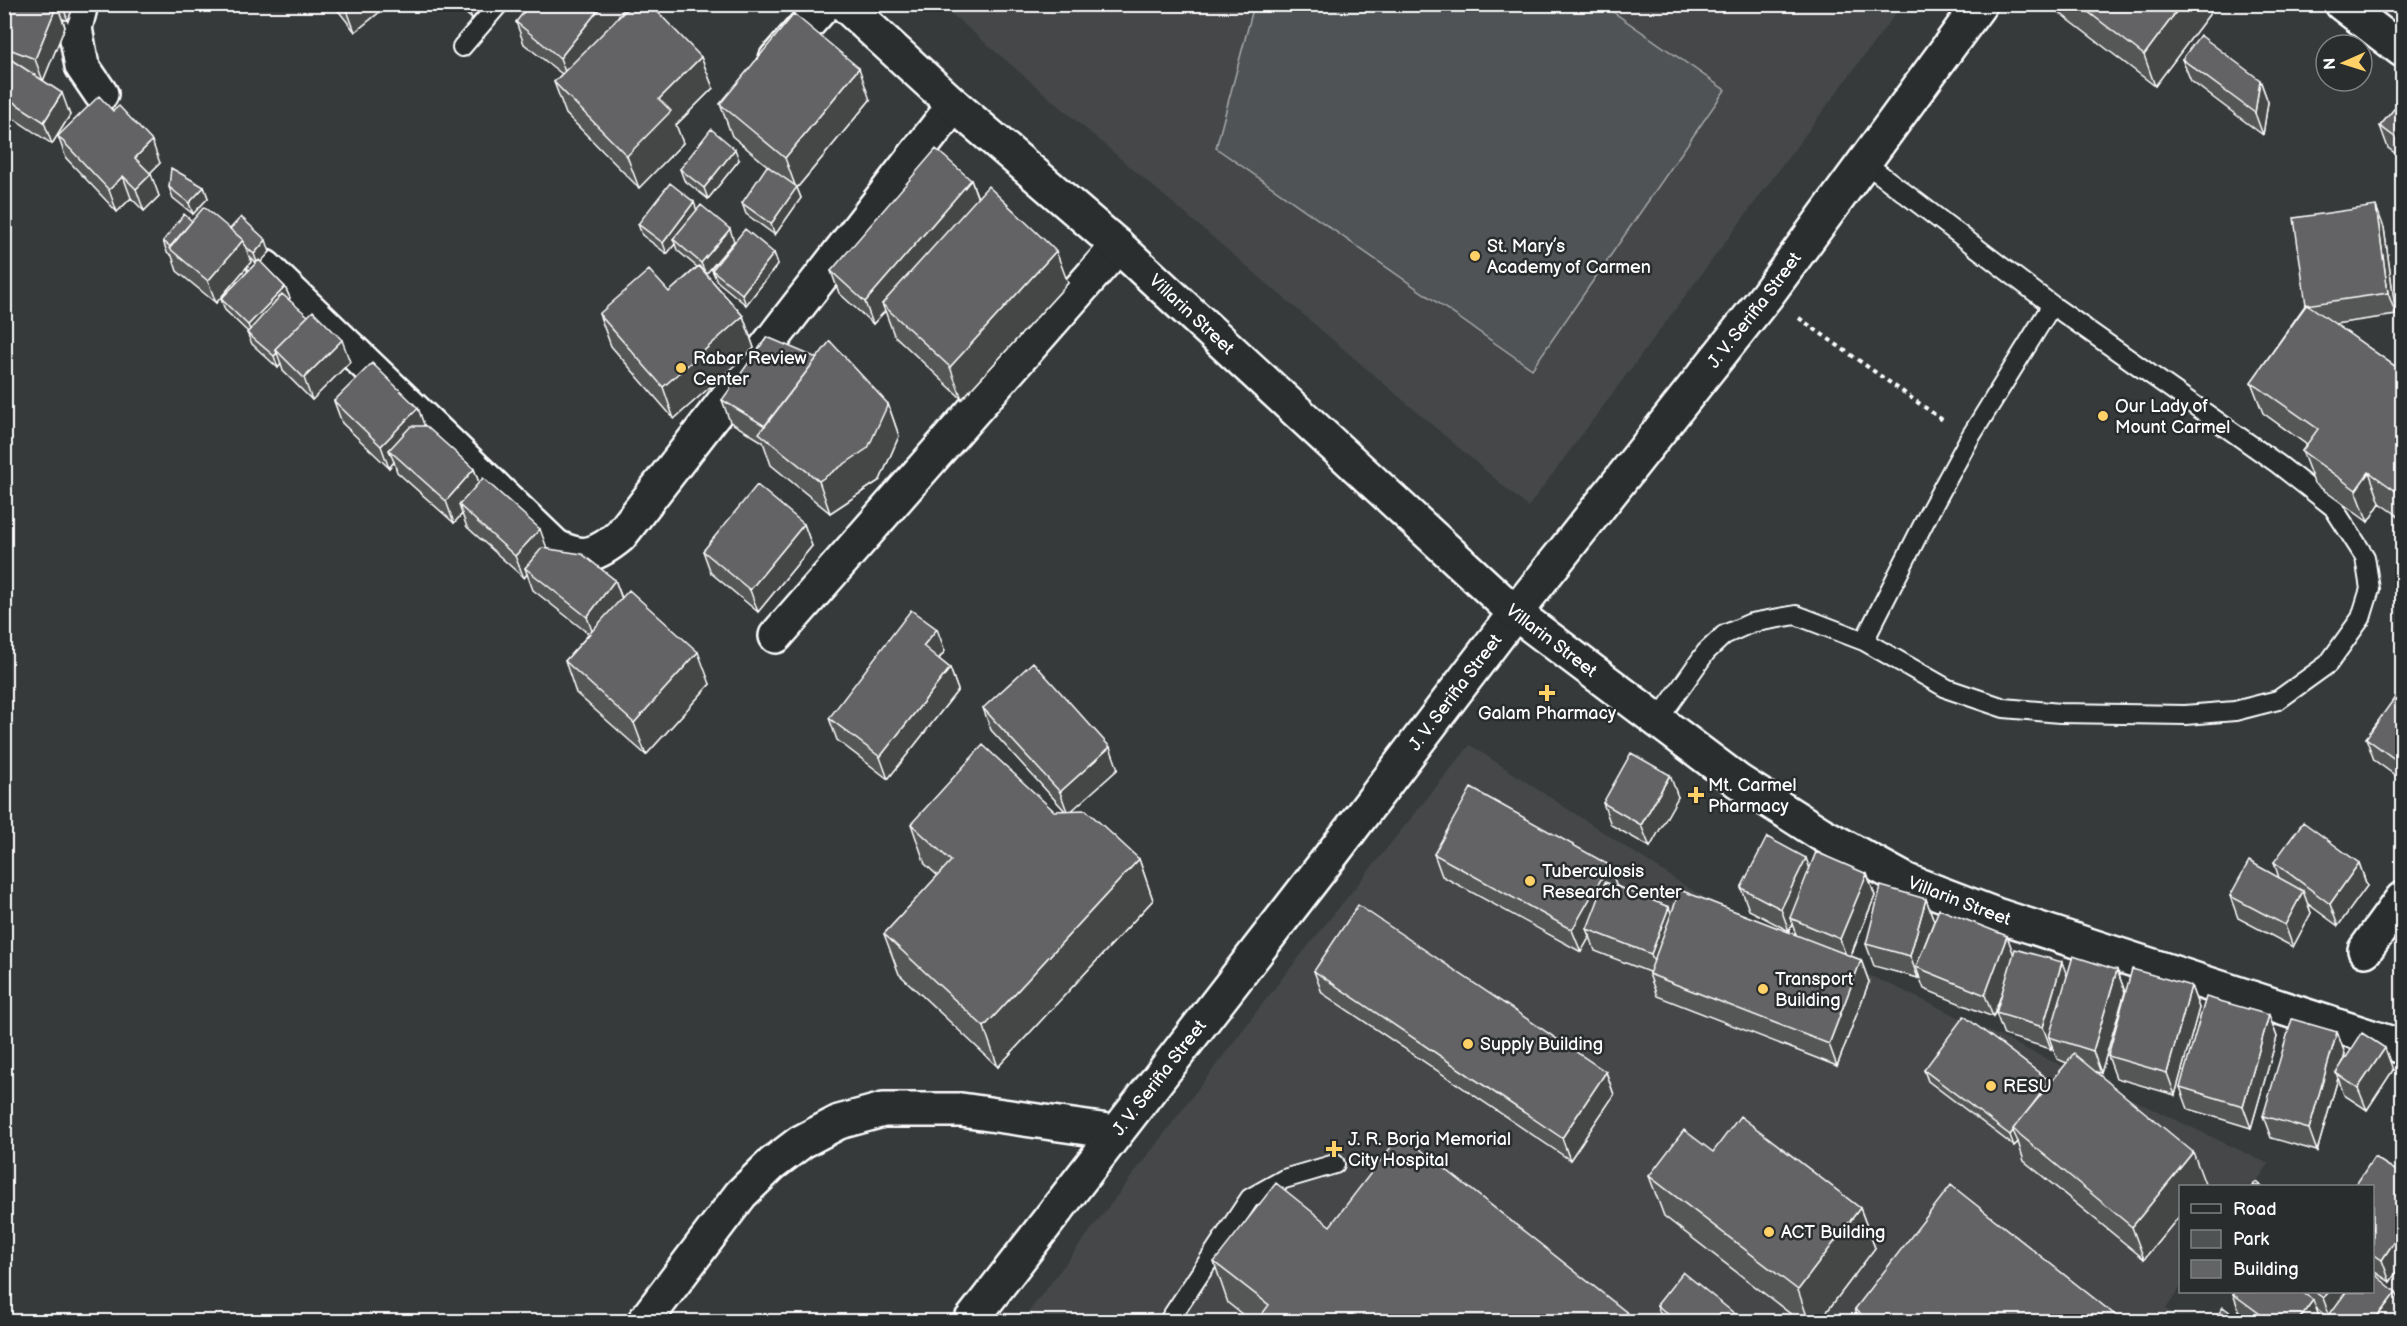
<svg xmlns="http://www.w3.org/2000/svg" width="2407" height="1326" viewBox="0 0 2407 1326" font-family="'Balsamiq Sans',sans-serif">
<rect width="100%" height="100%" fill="#373a3b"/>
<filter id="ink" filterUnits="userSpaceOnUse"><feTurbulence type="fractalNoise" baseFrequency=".0167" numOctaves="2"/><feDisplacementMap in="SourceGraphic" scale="12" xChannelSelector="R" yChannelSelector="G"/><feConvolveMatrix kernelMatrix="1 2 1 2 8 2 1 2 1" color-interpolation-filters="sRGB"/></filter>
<g filter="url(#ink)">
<path fill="#444748" d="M 941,5 L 1902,5 L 1528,507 Z
M 1470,745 L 1690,889 L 1789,943 L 1887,983 L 2269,1164 L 2253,1186 L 2180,1186 L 2180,1288 L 2166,1309 L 2182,1321 L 1021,1322 L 1283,977 Z"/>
<path fill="#505354" stroke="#a8a9aa" stroke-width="1.5" d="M 1254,5 L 1603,5 L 1725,90 L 1532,369 L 1216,148 Z"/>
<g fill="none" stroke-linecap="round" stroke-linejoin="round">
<g stroke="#fff" stroke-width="22">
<path id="service" d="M 462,47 L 499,4
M 1864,641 L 1930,511 L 1969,439 L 2052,305
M 1658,720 L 1706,652 L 1724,635 L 1751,623 L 1796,615 L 1864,641 L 1948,689 L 2004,708 L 2060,713 L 2185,715 L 2235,711 L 2278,700 L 2328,664 L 2361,618 L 2370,589 L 2365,557 L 2333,507 L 2278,464 L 2052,305 L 1864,162
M 1168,1322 L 1250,1198 L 1284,1179 L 1335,1164"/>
</g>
<g stroke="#fff" stroke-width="38">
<g id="minor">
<path d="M 81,4 L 75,28 L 82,66 L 101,94"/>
<path d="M 2342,4 L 2402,50"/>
<path d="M 776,59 L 825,4"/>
<path d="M 265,267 L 555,546 C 583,561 597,555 620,536 L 954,105"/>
<path d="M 776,636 L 1118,246"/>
<path d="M 2365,950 L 2402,899"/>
<path d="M 644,1322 L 741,1194 L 772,1164 L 801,1142 L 839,1122 L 883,1110 L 961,1110 L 1115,1132"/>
<path id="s1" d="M 970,1322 L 1336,849 L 1515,613"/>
</g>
</g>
<g stroke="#fff" stroke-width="38">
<g id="secondary">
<path id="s2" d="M 844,4 L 954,105 L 1118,246 L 1515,613 L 1738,781 L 1821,834 L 1907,881 L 1996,915 L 2402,1047"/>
<path id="s3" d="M 1515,613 L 1767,295 L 1980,4"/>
</g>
</g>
<path stroke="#fff" stroke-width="4" stroke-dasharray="4.5 4.5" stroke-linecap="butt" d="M 1799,318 L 1944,421"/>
<use href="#service" stroke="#2a2d2e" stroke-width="18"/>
<use href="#minor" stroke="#2a2d2e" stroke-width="33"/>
<use href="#secondary" stroke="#2a2d2e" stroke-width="33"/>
</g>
<path fill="#555657" stroke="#fff" stroke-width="1.5" d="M 4,4 L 74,4 L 68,21 L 63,19 L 65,27 L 43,81 L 70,115 L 52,144 L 4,112 Z
M 333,4 L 380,4 L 382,10 L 355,32 Z
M 455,4 L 485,4 L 472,19 Z
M 2048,4 L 2217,4 L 2155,86 Z
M 616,20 L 701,57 L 713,88 L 676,125 L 683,143 L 639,188 L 566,114 L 554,82 L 562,74 L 524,44 L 516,22 Z
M 2182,59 L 2260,80 L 2268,102 L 2263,135 L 2191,81 Z
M 2403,98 L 2403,159 L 2388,148 L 2380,126 Z
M 870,100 L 797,188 L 801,198 L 775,235 L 746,214 L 742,203 L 776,173 L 732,136 L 720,104 Z
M 58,136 L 160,163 L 150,173 L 159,196 L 144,211 L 131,198 L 117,212 L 66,158 Z
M 739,160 L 708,199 L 684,180 L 680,169 Z
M 971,180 L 978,198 L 1068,283 L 962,399 L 894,335 L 885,311 L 873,324 L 839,293 L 831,271 Z
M 169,187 L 204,187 L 208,198 L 193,214 L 173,198 Z
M 697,210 L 734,241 L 706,274 L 743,316 L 754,348 L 674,419 L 611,346 L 599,314 L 669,292 L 697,267 L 677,250 L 675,244 L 667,254 L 642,235 L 638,224 Z
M 192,221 L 230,229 L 270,252 L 260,262 L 285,287 L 290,298 L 288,299 L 350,362 L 312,400 L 283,371 L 281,364 L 278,368 L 252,344 L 247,333 L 248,332 L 225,310 L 221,299 L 256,263 L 249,256 L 251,262 L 216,303 L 177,271 L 172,256 L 167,252 L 163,241 Z
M 2384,228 L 2396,315 L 2335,324 L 2403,372 L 2403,519 L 2380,503 L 2368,522 L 2314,483 L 2302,451 L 2307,445 L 2263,413 L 2251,382 L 2306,304 Z
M 774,253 L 778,264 L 746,305 L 717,281 L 712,270 Z
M 722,400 L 888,404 L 899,436 L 880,480 L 830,513 L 771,465 L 763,442 L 730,422 Z
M 334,401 L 418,408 L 424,426 L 474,469 L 479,483 L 547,548 L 615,580 L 622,598 L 710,684 L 646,755 L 576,693 L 565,661 L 589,634 L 533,590 L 527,574 L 524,578 L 467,527 L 462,514 L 454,523 L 397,472 L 394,462 L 389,468 L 342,423 Z
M 804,524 L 812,546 L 758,612 L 711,573 L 703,551 Z
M 945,651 L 939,659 L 950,668 L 958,690 L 888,779 L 837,740 L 829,718 Z
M 2403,661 L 2403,682 L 2397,668 Z
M 2403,700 L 2403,781 L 2374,760 L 2366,738 Z
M 983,708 L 1118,769 L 1072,810 L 1139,859 L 1153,900 L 998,1067 L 899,974 L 884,934 L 938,876 L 925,864 L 911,824 L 1065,811 L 991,730 Z
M 1678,797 L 1650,847 L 1611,825 L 1603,803 Z
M 1434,854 L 1617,886 L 1672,913 L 1796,934 L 1792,924 L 1789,931 L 1749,910 L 1741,888 L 1810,868 L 1867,874 L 1875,896 L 1851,956 L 1861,960 L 1869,982 L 1837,1066 L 1657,996 L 1649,974 L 1649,972 L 1595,951 L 1590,936 L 1581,952 L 1442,876 Z
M 2274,862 L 2359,863 L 2367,886 L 2338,926 L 2308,904 L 2311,913 L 2293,947 L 2238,918 L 2230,896 L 2279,878 Z
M 1926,899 L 1934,921 L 2007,936 L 2013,954 L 2067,977 L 2117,970 L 2125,992 L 2101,1073 L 2096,1072 L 2205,1184 L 2203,1186 L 2181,1186 L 2181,1214 L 2144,1259 L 2024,1161 L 2018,1142 L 2014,1146 L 1928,1081 L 1924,1070 L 2050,1081 L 2051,1082 L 2067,1063 L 2057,1059 L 2052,1046 L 2051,1049 L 2004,1035 L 1996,1013 L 2003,990 L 1993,1017 L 1924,989 L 1919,976 L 1918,978 L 1874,966 L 1866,944 Z
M 2394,939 L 2403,945 L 2403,962 L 2402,961 Z
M 1314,971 L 1606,1072 L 1614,1095 L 1570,1160 L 1322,993 Z
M 2191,986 L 2199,1008 L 2175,1095 L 2116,1078 L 2108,1056 Z
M 2269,1015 L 2277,1037 L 2251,1128 L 2188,1109 L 2180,1087 Z
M 2337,1032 L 2345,1054 L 2342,1064 L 2393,1070 L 2367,1110 L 2344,1095 L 2338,1078 L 2317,1151 L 2271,1138 L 2263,1116 Z
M 1713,1152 L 1860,1208 L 1875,1248 L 1819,1322 L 1801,1322 L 1664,1216 L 1649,1176 Z
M 2403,1175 L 2403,1262 L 2390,1282 L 2373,1271 L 2373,1186 Z
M 1330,1226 L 1639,1322 L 1252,1322 L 1228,1303 L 1214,1262 Z
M 2235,1292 L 2396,1292 L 2403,1309 L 2403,1316 L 2398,1322 L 2324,1322 L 2327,1317 L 2316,1308 L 2321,1322 L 2249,1322 L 2241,1316 L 2233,1294 Z
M 1657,1305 L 1745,1322 L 1663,1322 Z
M 1855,1309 L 2124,1322 L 1859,1322 Z"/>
<path fill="#454647" stroke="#fff" stroke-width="1.5" d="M 62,4 L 74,4 L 68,21 Z
M 354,4 L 380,4 L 382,10 L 355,32 L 347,10 Z
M 467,4 L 485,4 L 472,19 Z
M 603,4 L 628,4 L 568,80 L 560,58 Z
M 682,4 L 692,4 L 685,11 Z
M 2182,4 L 2217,4 L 2155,86 L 2144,55 Z
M 57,5 L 65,27 L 43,81 L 35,59 Z
M 701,57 L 713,88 L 676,125 L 683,143 L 639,188 L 627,156 L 659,99 Z
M 859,68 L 870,100 L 797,188 L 801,198 L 775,235 L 771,224 L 796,188 L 785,158 Z
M 2260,80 L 2268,102 L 2263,135 L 2255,113 Z
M 62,93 L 70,115 L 52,144 L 44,122 Z
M 152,141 L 160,163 L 143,180 L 135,158 Z
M 735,149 L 739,160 L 708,199 L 704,188 Z
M 151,174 L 159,196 L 144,211 L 136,189 Z
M 123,176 L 131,198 L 117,212 L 109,190 Z
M 971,180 L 979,202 L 882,304 L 885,311 L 873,324 L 865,302 Z
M 204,187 L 208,198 L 193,214 L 189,203 Z
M 694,202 L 698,214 L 673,239 L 675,244 L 667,254 L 663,243 Z
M 2376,206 L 2384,228 L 2396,315 L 2388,293 Z
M 730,229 L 734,241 L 706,274 L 701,263 Z
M 243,240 L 251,262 L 216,303 L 208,281 Z
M 266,240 L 270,252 L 258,265 L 254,254 Z
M 1056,251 L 1068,283 L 962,399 L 950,367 Z
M 774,253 L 778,264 L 746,305 L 742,294 Z
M 285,287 L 290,298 L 253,337 L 248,325 Z
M 743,316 L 754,348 L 674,419 L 663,387 Z
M 342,340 L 350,362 L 312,400 L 304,378 Z
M 277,353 L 281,364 L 278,368 L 274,356 Z
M 888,404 L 899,436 L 880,480 L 830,513 L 819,481 Z
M 418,408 L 426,430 L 389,450 L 394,462 L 389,468 L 381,446 Z
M 474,469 L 482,491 L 459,505 L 462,514 L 454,523 L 446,501 Z
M 2369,472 L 2380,503 L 2368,522 L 2356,490 Z
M 804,524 L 812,546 L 758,612 L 750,590 Z
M 540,529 L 548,551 L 525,568 L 527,574 L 524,578 L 515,556 Z
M 615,580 L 623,602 L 595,639 L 587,617 Z
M 937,629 L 945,651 L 931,668 L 923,646 Z
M 698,652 L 710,684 L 646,755 L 634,723 Z
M 950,668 L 958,690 L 888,779 L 880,757 Z
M 1110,747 L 1118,769 L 1068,814 L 1060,792 Z
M 1670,775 L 1678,797 L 1650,847 L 1641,825 Z
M 1806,858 L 1814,880 L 1790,918 L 1792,924 L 1789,931 L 1781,909 Z
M 1139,859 L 1153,900 L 998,1067 L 984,1027 Z
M 2359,863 L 2367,886 L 2338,926 L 2330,904 Z
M 1609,865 L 1617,887 L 1587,929 L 1590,936 L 1581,952 L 1572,930 Z
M 1867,874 L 1875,896 L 1848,961 L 1840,939 Z
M 2303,891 L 2311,913 L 2293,947 L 2285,925 Z
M 1926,899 L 1934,921 L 1916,967 L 1919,976 L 1918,978 L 1910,956 Z
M 1669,907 L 1677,929 L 1659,976 L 1651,954 Z
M 2007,936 L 2015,958 L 1993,1017 L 1985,995 Z
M 1861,960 L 1869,982 L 1837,1066 L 1829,1044 Z
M 2062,962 L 2070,984 L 2049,1037 L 2052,1046 L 2051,1049 L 2043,1027 Z
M 2117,970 L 2125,992 L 2101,1073 L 2093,1051 Z
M 2191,986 L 2199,1008 L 2175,1095 L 2167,1073 Z
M 2269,1015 L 2277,1037 L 2251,1128 L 2243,1106 Z
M 2337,1032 L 2345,1054 L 2339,1075 L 2336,1073 L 2338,1078 L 2317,1151 L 2309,1129 Z
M 2385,1048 L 2393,1070 L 2367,1110 L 2358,1088 Z
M 1606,1072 L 1614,1095 L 1570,1160 L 1562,1138 Z
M 2013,1131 L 2018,1142 L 2014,1146 L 2010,1135 Z
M 2193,1152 L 2205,1184 L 2203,1186 L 2181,1186 L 2181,1214 L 2144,1259 L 2132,1227 Z
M 1860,1208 L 1875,1248 L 1819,1322 L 1809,1322 L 1798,1290 Z
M 2403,1228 L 2403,1262 L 2390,1282 L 2382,1260 Z
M 2329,1292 L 2354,1292 L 2331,1320 L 2323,1298 Z
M 2396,1292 L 2403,1309 L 2403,1316 L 2398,1322 L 2373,1322 Z
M 2313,1300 L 2321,1322 L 2297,1322 Z"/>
<path fill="#636465" stroke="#fff" stroke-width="1.5" d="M 4,4 L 57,5 L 35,59 L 4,47 Z
M 342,4 L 354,4 L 347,10 Z
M 530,4 L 603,4 L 560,58 L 516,22 Z
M 632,4 L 650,4 L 701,57 L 659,99 L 671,111 L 627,156 L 554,82 Z
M 2078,4 L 2182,4 L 2144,55 Z
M 794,14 L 859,68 L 785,158 L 720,104 Z
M 2200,35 L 2260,80 L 2255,113 L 2182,59 Z
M 4,55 L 62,93 L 44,122 L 4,96 Z
M 99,96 L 113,111 L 119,106 L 152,141 L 135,158 L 151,174 L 136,189 L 123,176 L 109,190 L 58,136 Z
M 2403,98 L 2403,143 L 2380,126 Z
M 711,129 L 735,149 L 704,188 L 680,169 Z
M 936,149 L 971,180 L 865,302 L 831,271 Z
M 767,166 L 797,187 L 771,224 L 742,203 Z
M 171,168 L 204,187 L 189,203 L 169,187 Z
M 670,183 L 694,202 L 663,243 L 638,224 Z
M 988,186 L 1056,251 L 950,367 L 882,304 Z
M 701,205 L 730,229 L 701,263 L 673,239 Z
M 2376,206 L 2388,293 L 2306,305 L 2294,218 Z
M 204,207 L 243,240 L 208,281 L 169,248 Z
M 184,214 L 192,221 L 171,247 L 163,241 Z
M 241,217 L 266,240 L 254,254 L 244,245 L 243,240 L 230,229 Z
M 745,229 L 774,253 L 742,294 L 712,270 Z
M 259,260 L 285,287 L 248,325 L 221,299 Z
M 699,266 L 743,316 L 663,387 L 599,314 L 649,270 L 669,292 Z
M 282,294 L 308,316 L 275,349 L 277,353 L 274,356 L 247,333 Z
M 2307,304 L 2403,372 L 2403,496 L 2369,472 L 2356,490 L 2302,451 L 2318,429 L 2251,382 Z
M 313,311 L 342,340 L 304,378 L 275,349 Z
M 767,337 L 817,358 L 765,426 L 722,400 Z
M 2403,339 L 2403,346 L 2399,343 Z
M 830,341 L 888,404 L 868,448 L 819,481 L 759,433 Z
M 372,363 L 418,408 L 381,446 L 334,401 Z
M 411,426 L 426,426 L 474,469 L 446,501 L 389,450 Z
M 483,478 L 540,529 L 515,556 L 459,505 Z
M 757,485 L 804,524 L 750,590 L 703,551 Z
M 542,548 L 582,554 L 615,580 L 587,617 L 525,568 Z
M 629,590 L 698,652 L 634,723 L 565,661 Z
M 911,610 L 937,629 L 923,646 L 950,668 L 880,757 L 829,718 Z
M 2403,661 L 2403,672 L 2397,668 Z
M 1033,662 L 1110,747 L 1060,792 L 983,708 Z
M 2396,696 L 2403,700 L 2403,765 L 2366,738 Z
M 983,745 L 1054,811 L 1086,810 L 1139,859 L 984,1027 L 884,934 L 951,861 L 911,824 Z
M 1631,753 L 1670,775 L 1641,825 L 1603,803 Z
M 1471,788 L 1609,865 L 1572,930 L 1434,854 Z
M 2303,822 L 2359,863 L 2330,904 L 2274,862 Z
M 1767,837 L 1806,858 L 1781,909 L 1741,888 Z
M 1816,852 L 1867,874 L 1840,939 L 1790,918 Z
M 2249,861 L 2303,891 L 2285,925 L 2230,896 Z
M 1605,882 L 1669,907 L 1651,954 L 1587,929 Z
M 1881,886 L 1926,899 L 1910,956 L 1866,944 Z
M 1680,890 L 1861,960 L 1829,1044 L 1649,974 Z
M 1358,905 L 1606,1072 L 1562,1138 L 1314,971 Z
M 1939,909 L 2007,936 L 1985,995 L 1916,967 Z
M 2403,927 L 2403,945 L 2394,939 Z
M 2015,949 L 2062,962 L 2043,1027 L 1996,1013 Z
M 2073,956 L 2117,970 L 2093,1051 L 2049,1037 Z
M 2132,969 L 2191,986 L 2167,1073 L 2108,1056 Z
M 2206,997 L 2269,1015 L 2243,1106 L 2180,1087 Z
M 1964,1016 L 2050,1081 L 2033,1104 L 2013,1129 L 2013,1131 L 2010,1135 L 1924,1070 Z
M 2292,1019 L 2337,1032 L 2309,1129 L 2263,1116 Z
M 2362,1033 L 2385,1048 L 2358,1088 L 2336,1073 Z
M 2074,1054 L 2193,1152 L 2132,1227 L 2013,1129 Z
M 1740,1116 L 1860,1208 L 1798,1290 L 1649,1176 L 1684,1130 L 1713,1152 Z
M 1401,1134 L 1639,1322 L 1256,1322 L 1269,1305 L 1214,1262 L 1276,1183 L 1330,1226 Z
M 2374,1157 L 2403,1175 L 2403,1228 L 2382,1260 L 2373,1254 L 2373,1186 L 2355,1186 Z
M 2256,1182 L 2261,1186 L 2252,1186 Z
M 1951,1185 L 2124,1322 L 1871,1322 L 1855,1309 Z
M 1683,1272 L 1745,1322 L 1677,1322 L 1657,1305 Z
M 2373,1273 L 2396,1292 L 2373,1322 L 2324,1322 L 2346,1292 L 2373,1292 Z
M 2235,1292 L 2302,1292 L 2313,1300 L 2297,1322 L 2271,1322 L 2233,1294 Z
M 2315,1292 L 2329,1292 L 2323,1298 Z
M 2223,1307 L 2243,1322 L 2213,1322 Z"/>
</g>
<g fill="#ffd166" stroke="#2a2d2e" stroke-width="2">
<circle cx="1475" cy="256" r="6"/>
<circle cx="681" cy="368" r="6"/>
<circle cx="2103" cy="416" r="6"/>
<path d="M1544 684h6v6h6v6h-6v6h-6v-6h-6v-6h6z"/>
<path d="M1693 786h6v6h6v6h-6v6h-6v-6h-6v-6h6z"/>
<circle cx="1530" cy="881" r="6"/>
<circle cx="1763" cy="989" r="6"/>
<circle cx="1468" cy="1044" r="6"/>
<circle cx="1991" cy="1086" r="6"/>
<path d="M1331 1140h6v6h6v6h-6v6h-6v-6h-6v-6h6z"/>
<circle cx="1769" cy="1232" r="6"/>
</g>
<g text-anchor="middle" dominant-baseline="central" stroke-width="5" stroke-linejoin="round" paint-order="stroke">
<g font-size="18" fill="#fff" stroke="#2a2d2e" text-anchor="start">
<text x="1487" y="246">St. Mary’s<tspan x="1487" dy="21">Academy of Carmen</tspan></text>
<text x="693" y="358">Rabar Review<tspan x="693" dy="21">Center</tspan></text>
<text x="2115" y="406">Our Lady of<tspan x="2115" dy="21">Mount Carmel</tspan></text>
<text x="1547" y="713" text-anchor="middle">Galam Pharmacy</text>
<text x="1708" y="785">Mt. Carmel<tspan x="1708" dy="21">Pharmacy</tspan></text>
<text x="1542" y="871">Tuberculosis<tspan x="1542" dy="21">Research Center</tspan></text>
<text x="1775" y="979">Transport<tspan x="1775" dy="21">Building</tspan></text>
<text x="1480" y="1044">Supply Building</text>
<text x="2003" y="1086">RESU</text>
<text x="1348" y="1139">J. R. Borja Memorial<tspan x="1348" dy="21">City Hospital</tspan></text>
<text x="1781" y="1232">ACT Building</text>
</g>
<g font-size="18" fill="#fff" stroke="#2a2d2e">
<text stroke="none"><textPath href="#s3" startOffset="386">J. V. Seriña Street</textPath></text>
<text stroke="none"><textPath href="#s2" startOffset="466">Villarin Street</textPath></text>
<text stroke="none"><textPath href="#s2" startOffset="952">Villarin Street</textPath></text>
<text stroke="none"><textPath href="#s1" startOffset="795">J. V. Seriña Street</textPath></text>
<text stroke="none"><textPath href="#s2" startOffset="1438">Villarin Street</textPath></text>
<text stroke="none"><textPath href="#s1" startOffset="309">J. V. Seriña Street</textPath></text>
</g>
</g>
<rect width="2407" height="1326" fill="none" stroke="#2a2d2e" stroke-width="24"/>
<rect x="12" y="12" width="2383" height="1302" fill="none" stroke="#fff" stroke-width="2" filter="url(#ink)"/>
<rect x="2179" y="1185" width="195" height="108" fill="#2a2d2e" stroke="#7f8182" stroke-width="1.5"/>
<rect x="2191" y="1204" width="30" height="9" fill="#2a2d2e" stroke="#7f8182" stroke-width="1.5"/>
<text x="2233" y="1215" font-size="18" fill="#ffffff">Road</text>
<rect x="2191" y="1230" width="30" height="18" fill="#505354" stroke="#7f8182" stroke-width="1.5"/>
<text x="2233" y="1245" font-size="18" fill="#ffffff">Park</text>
<rect x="2191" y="1260" width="30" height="18" fill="#636465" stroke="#7f8182" stroke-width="1.5"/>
<text x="2233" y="1275" font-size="18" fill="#ffffff">Building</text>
<g transform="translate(2344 63) rotate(267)"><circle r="28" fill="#2a2d2e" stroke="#7f8182" stroke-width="1.5"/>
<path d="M0-4.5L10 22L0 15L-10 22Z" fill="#ffd166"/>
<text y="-9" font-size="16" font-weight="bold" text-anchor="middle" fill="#ffffff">N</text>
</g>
</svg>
